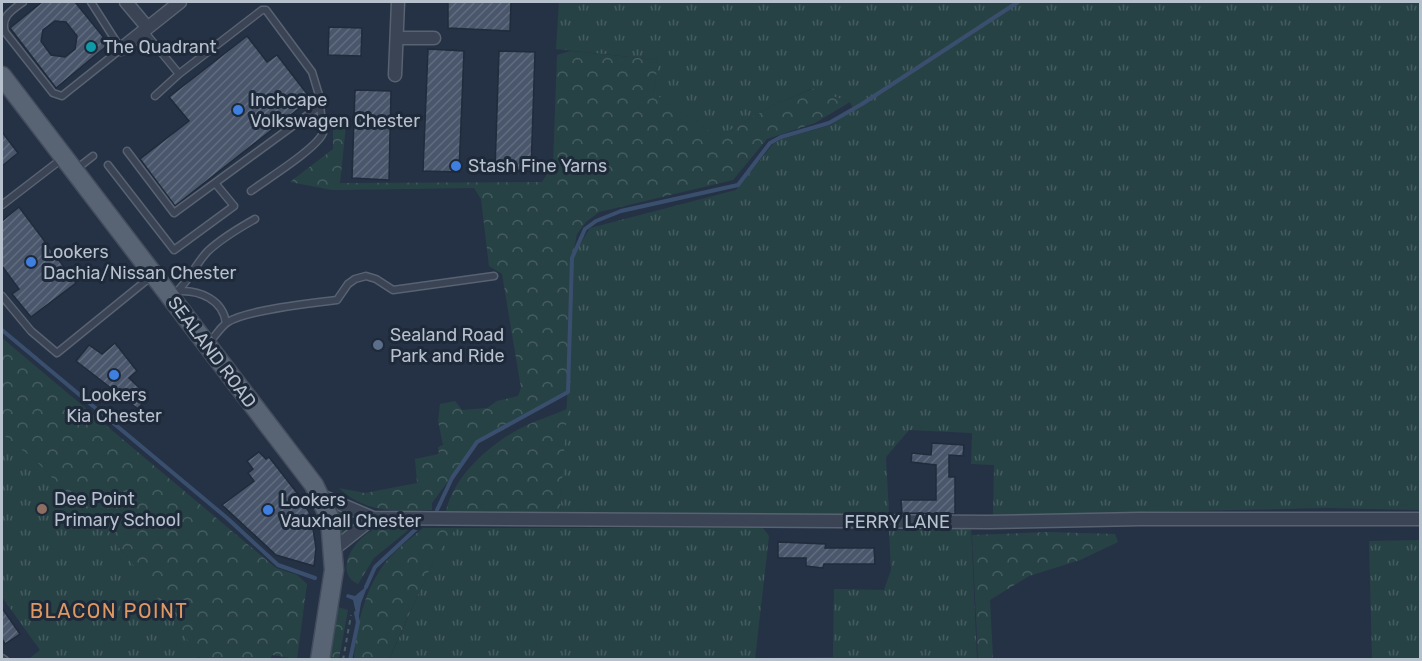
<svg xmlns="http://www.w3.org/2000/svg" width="1422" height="661" viewBox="0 0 1422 661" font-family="Rubik,sans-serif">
<defs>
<pattern id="grass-tufts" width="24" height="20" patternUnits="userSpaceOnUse" patternTransform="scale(1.5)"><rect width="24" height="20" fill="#274245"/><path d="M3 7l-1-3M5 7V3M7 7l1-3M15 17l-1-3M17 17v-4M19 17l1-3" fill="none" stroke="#445c5f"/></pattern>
<pattern id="forest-crowns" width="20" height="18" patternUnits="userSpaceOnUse" patternTransform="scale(1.5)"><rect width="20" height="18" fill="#274245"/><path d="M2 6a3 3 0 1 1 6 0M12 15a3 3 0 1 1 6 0" fill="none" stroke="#445c5f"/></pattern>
<pattern id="building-hatch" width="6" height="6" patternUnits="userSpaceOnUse" patternTransform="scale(1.5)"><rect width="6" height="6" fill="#49566b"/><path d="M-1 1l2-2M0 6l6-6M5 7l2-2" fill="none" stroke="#616c7f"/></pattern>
</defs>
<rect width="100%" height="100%" fill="#253245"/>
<path fill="url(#grass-tufts)" d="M 559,2 L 1420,2 L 1420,510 L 1328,508 L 993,515 L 994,465 L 971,464 L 972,433 L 909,430 L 886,457 L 889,515 L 560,513 L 568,385 L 572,258 L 590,228 L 736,190 L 773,144 L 782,139 L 831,125 L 853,109 L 850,102 L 811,89 L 772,106 L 718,137 L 653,93 L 659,60 L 556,49 Z
M 2,434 L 35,460 L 128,557 L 200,657 L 190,660 L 29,659 L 40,650 L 2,597 Z
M 340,510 L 356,517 L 358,524 L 345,535 L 340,532 L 336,514 Z
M 971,527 L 977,659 L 766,660 L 766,658 L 833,657 L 834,589 L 884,590 L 891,570 L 889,531 Z
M 456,528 L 763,528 L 769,536 L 755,659 L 389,660 L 436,555 Z
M 1420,540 L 1420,659 L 1372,659 L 1369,541 Z"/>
<path fill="url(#forest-crowns)" d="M 571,51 L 659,60 L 653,93 L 718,137 L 772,106 L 812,89 L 850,102 L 815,123 L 767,139 L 733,180 L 599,212 L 586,222 L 577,234 L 572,258 L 568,392 L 477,442 L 432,503 L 432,510 C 398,512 365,513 339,488 L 365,493 L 417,483 L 415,459 L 439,454 L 438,447 L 443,445 L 438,421 L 440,404 L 455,401 L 462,410 L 487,408 L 497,401 L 518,396 L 521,388 L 502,274 L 489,266 L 481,199 L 474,188 L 332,190 L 290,182 L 333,149 L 333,126 L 346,125 L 340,183 L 542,182 L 553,165 L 557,55 Z
M 2,338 L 276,568 L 297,575 L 307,584 L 297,659 L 272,655 L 270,659 L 201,659 L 128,557 L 35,460 L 2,434 Z
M 567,409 L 560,513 L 446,511 C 454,476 488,446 519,429 C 534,421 551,416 567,409 Z
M 412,527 L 374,558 L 358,584 C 330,571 359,533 378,528 C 389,526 401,528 412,527 Z
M 423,528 L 456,528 L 436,555 L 389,659 L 354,659 C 356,628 364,593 382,567 C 392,552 410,539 423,528 Z
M 1047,532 L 1115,534 L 1118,542 L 1080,560 L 1029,576 L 990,600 L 993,659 L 978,659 L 972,535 Z
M 338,607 L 348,610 L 339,659 L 329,660 Z"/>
<path fill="#3a4f6e" d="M 368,585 L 361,603 L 358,622 L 353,600 L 346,597 L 347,594 L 355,596 Z"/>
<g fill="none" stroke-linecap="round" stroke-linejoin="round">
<path stroke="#3a4f6e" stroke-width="4" d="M 2,330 L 227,518 L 278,565 L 315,578
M 437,510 L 452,478 L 477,442 L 568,392 L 572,258 L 585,229 L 596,221 L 621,211 L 738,185 L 770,143 L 781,137 L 829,123 L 862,104 L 1018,2
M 366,587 L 375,567 L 417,528
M 350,660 L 358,622 L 356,613"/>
</g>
<path fill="url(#building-hatch)" stroke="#202b3b" stroke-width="1.5" fill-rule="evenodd" d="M 42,2 L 75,2 L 109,44 L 56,88 L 10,28 ZM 55,21 L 66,22 L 77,36 L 75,49 L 65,57 L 51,55 L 41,41 L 43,30 Z
M 448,2 L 511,2 L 510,31 L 448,28 Z
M 329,27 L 362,28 L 361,56 L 328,55 Z
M 247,36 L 267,62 L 277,55 L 311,99 L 175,206 L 140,159 L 189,121 L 169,97 Z
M 428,49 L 464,51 L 459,172 L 423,171 Z
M 499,51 L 535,52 L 531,171 L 495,169 Z
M 355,90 L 391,91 L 389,180 L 352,178 Z
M 2,132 L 18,153 L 2,166 Z
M 19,207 L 76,283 L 31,317 L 12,294 L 19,289 L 2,266 L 2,221 Z
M 115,343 L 137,371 L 129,378 L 148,396 L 138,409 L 76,361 L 89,345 L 102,354 Z
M 932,443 L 964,445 L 963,456 L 949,455 L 949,477 L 955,477 L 955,514 L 902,513 L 901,500 L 936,500 L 936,465 L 911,462 L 912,453 L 931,455 Z
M 259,452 L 266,459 L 269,457 L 301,498 L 311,516 L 316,548 L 314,566 L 276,555 L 222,505 L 254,481 L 248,473 L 253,469 L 247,461 Z
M 778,542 L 826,544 L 825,548 L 874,548 L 875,564 L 824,564 L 823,568 L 806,566 L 806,558 L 778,558 Z
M 2,608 L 20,634 L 5,644 L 2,639 Z"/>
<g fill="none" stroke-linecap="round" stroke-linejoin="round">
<g stroke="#586271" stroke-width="9">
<path id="service" d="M 23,2 C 12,10 0,17 5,32 L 53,93 L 62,96 L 121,49 L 91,2
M 143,30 L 179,74
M 155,96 L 179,74 L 262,10 L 266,10 L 312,72 L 319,95 L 323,133 C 316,149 267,179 251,191
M 127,151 L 174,213 L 320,106
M 108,165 L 174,250 L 234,206 L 215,183
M 75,170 L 93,156
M 2,205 L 63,158
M 179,291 C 200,290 223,300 226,323
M 173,295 C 188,284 195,264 208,251 C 222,238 239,228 255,219
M 2,296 L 31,331 L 57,353 L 153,275
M 209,342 C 216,336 221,326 228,322 C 246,310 312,303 337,300 L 348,284 L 355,279 L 366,276 L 376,279 L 393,290 L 494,276
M 2,658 L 5,660"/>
</g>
<g stroke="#586271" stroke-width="15">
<path id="minor" d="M 126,2 L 147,27
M 397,38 L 434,38
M 121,49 L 180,2
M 395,75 L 398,2
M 319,495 L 373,518
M 334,549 L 373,518 L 988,522 L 1140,519 L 1420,519"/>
</g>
<g stroke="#434d5d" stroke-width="21">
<path id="primary" d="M 2,76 L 314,485 L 330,519 L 334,570 L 320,660"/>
</g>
<path stroke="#465f61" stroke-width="2" stroke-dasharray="4.5 4.5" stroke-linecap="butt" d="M 343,660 L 351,615"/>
<use href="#service" stroke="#3a4454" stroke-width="6"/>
<use href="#minor" stroke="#3a4454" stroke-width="12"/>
<use href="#primary" stroke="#586374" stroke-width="18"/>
</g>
<circle fill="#0f9aa8" stroke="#1e2939" stroke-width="2" cx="91" cy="47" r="6"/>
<g fill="#3f7fe0" stroke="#1e2939" stroke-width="2">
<circle cx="238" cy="110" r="6"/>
<circle cx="456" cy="166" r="6"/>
<circle cx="31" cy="262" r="6"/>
<circle cx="114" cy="375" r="6"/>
<circle cx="268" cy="510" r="6"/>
</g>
<circle fill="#5c6f8a" stroke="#1e2939" stroke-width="2" cx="378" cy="345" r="6"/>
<circle fill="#8d6e63" stroke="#1e2939" stroke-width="2" cx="42" cy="509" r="6"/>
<g text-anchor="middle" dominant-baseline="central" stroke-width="6" stroke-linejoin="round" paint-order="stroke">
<g font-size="18" fill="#b7c0cd" stroke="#1e2939" text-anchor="start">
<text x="103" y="47">The Quadrant</text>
<text x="250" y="100">Inchcape<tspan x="250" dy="21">Volkswagen Chester</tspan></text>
<text x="468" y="166">Stash Fine Yarns</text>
<text x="43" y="252">Lookers<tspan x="43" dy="21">Dachia/Nissan Chester</tspan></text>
<text x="390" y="335">Sealand Road<tspan x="390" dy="21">Park and Ride</tspan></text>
<text x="114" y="395" text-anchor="middle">Lookers<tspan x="114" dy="21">Kia Chester</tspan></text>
<text x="54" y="499">Dee Point<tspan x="54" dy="21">Primary School</tspan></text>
<text x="280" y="500">Lookers<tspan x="280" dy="21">Vauxhall Chester</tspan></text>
</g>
<g font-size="18" fill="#b7c0cd" stroke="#1e2939">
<text transform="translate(212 352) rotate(53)">SEALAND ROAD</text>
<text x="897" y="522">FERRY LANE</text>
</g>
<g font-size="20" letter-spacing="1.5" fill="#de9862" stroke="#1e2939">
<text x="109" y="611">BLACON POINT</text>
</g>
</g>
<rect width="1422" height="661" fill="none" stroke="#b7c0cd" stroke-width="6"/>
</svg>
